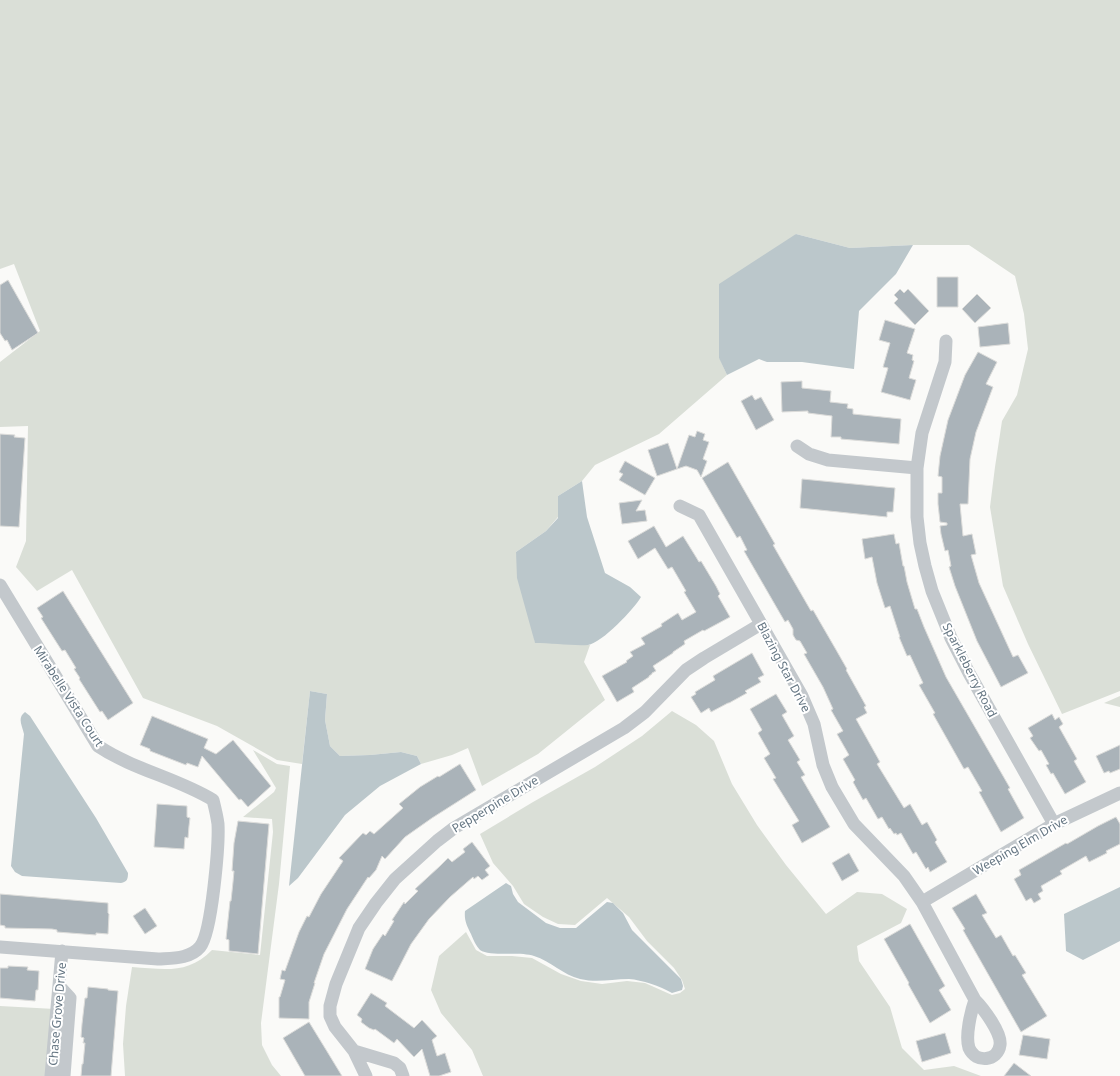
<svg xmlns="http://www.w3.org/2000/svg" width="1120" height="1076" viewBox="0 0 1120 1076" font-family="'Noto Sans',sans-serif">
<rect width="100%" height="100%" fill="#fafaf8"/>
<path fill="#dadfd7" d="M 0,0 L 1120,0 L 1120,691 L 1062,714 L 1028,644 L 1003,586 L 990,507 L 995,467 L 1002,421 L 1017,395 L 1028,349 L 1024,314 L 1015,276 L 969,245 L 913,245 L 850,248 L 796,234 L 719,357 L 727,375 L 659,434 L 595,465 L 582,481 L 558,496 L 558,517 L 546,531 L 516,552 L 535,642 L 590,645 L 584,662 L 605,700 L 538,754 L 482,786 L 468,748 L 452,755 L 421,764 L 417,756 L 401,752 L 370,755 L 340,756 L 330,746 L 325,720 L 327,694 L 310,691 L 302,764 L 277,760 L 217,726 L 143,698 L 72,570 L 37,591 L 16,567 L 26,541 L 28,426 L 0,427 L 0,362 L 40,331 L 14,264 L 0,269 Z
M 1120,696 L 1120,707 L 1104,703 Z
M 672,711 L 696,725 L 714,741 L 732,784 L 757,825 L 786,865 L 826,914 L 857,892 L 882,894 L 907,909 L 901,923 L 857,946 L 859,961 L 890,1007 L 902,1048 L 924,1070 L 954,1066 L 981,1076 L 483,1076 L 472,1050 L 441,1013 L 431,990 L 439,956 L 466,932 L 476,950 L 487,956 L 512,956 L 532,958 L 561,974 L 581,981 L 602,984 L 627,981 L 645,983 L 672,995 L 680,993 L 685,989 L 682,980 L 674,968 L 647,941 L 629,917 L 607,898 L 575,925 L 558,924 L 543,917 L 524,904 L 513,886 L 493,863 L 480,834 L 533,802 L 595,767 L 642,736 Z
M 253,750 L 277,764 L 290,766 L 279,884 L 261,1023 L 262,1045 L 272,1065 L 281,1076 L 125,1076 L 123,1044 L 126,1006 L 132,967 C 163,969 188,975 212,950 L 260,955 L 273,832 L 272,819 L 243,817 L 274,792 L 276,788 Z
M 0,1006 L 55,1009 L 47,1076 L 0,1076 Z"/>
<path fill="#bbc7cb" d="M 796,234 L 850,248 L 913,245 L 896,274 L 859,311 L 854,369 L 802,362 L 767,362 L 759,359 L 727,375 L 719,358 L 719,284 Z
M 582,481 L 587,517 L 605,573 L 630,587 L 641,597 C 634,609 602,643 588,645 C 573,646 551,643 535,643 L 517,578 L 516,552 L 546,531 L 558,518 L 558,496 Z
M 310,691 L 327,694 L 325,720 L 330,746 L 340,756 L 370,755 L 401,752 L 417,756 L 421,764 L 380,786 L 345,815 L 298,878 L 289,886 Z
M 25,712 L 30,716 L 96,818 L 128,873 C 128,879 127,882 121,883 L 22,876 L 15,872 L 11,866 L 24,734 C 22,725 17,718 25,712 Z
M 506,883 L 511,886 L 513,894 L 518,902 L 546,923 L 560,928 L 576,928 L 607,902 L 613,903 L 623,913 L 632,930 L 681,979 L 683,986 L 682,990 L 672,993 C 660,986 642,980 629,979 C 611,979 598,983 580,979 C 563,975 551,961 534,956 C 520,951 490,957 480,950 C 476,946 473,939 471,934 C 467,926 464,920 465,911 Z
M 1120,887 L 1120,941 L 1083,960 L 1066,951 L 1064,914 Z"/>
<path fill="#aab3b9" stroke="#dcdcda" d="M 937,277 L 958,277 L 958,307 L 937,307 Z
M 8,280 L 38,333 L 12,350 L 7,340 L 5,341 L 0,333 L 0,285 Z
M 900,289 L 904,293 L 908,289 L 929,311 L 915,325 L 894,303 L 898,299 L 894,295 Z
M 977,294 L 991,308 L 975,323 L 962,309 Z
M 885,320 L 915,329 L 907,353 L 913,355 L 912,360 L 914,361 L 909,378 L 916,380 L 910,400 L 881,392 L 888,368 L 883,367 L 890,343 L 879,340 Z
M 1008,323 L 1010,344 L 980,347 L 978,327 Z
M 978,352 L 997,362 L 986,384 L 993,387 L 976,432 L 970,459 L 968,504 L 960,504 L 963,536 L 972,534 L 976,554 L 971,555 L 979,583 L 1013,657 L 1018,655 L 1028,673 L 1001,687 L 977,641 L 955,586 L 949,567 L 951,566 L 948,550 L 945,551 L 941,534 L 940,526 L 947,525 L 947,523 L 940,522 L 938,504 L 938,493 L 942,493 L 942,477 L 938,476 L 940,456 L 948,420 L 965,375 Z
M 802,381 L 802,388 L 831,391 L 830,402 L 848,404 L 847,408 L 853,409 L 853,414 L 901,419 L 899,444 L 841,439 L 841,437 L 831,437 L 832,416 L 808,413 L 808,411 L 782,412 L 781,382 Z
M 752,395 L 755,400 L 761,397 L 774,420 L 756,430 L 741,401 Z
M 697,431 L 705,434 L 703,440 L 709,442 L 703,459 L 707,461 L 701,477 L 697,470 L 686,466 L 677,469 L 689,435 L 695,437 Z
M 0,434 L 15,435 L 14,437 L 25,438 L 19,527 L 0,526 Z
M 668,443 L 677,469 L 657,476 L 648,450 Z
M 625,461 L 655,478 L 645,495 L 619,480 L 623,474 L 619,472 Z
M 728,462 L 775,544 L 773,545 L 785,566 L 811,611 L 813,610 L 835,648 L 847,669 L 846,670 L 866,706 L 864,707 L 867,713 L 856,719 L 880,762 L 877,764 L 904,808 L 910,804 L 922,825 L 927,822 L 937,840 L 935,842 L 947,862 L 930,872 L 928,867 L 926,869 L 916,852 L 913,854 L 901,833 L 897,835 L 896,833 L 894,834 L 890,828 L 889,829 L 882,817 L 878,819 L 866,798 L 863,800 L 853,782 L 855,780 L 843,759 L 849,755 L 837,734 L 843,731 L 831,710 L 833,709 L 823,687 L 804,654 L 807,653 L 800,641 L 796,640 L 793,635 L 793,629 L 788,620 L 785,622 L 744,551 L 747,550 L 740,536 L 737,538 L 702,478 Z
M 802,479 L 895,488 L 893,512 L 887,512 L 887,517 L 800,508 Z
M 642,500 L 636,511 L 645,510 L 647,521 L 622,524 L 619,503 Z
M 654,526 L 666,547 L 683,536 L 696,557 L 699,562 L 701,561 L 716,586 L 720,594 L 718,596 L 730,617 L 704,631 L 703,630 L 684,641 L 685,644 L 673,652 L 673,653 L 653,666 L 656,671 L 652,673 L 652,674 L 649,676 L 649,677 L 632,688 L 634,692 L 617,702 L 602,676 L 627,662 L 626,661 L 633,656 L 630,652 L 645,644 L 641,638 L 662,626 L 661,624 L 678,613 L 682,620 L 696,612 L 684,592 L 686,591 L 672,567 L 668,569 L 655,548 L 638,559 L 628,541 Z
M 894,534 L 896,544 L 899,543 L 903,566 L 904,566 L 907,582 L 915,609 L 917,609 L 924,627 L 946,677 L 1010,788 L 1008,789 L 1024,818 L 1001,832 L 979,792 L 982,791 L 968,767 L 964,769 L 933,714 L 935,713 L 919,685 L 923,683 L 910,655 L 907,656 L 899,637 L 900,637 L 890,606 L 885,608 L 877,583 L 872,557 L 865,559 L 862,539 Z
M 63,591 L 133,703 L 108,720 L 102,711 L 100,712 L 79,679 L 80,678 L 74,669 L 76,668 L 65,650 L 62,651 L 41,618 L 43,617 L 37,608 Z
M 752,653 L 764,675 L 758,678 L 761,682 L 745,691 L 747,693 L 729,703 L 728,703 L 711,712 L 709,708 L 701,713 L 691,697 L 696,694 L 695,692 L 715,680 L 713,676 Z
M 776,694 L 787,712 L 782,715 L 794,736 L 788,740 L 800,760 L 797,762 L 805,775 L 801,777 L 830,827 L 802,843 L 792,825 L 799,821 L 773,779 L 776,778 L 764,758 L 770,754 L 758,733 L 762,730 L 750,709 Z
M 1052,714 L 1055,720 L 1059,717 L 1063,724 L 1059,727 L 1077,759 L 1074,761 L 1086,782 L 1065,794 L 1053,773 L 1051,774 L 1046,765 L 1049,764 L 1041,750 L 1039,751 L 1030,738 L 1033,736 L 1028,728 Z
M 152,716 L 208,739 L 204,748 L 216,754 L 233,740 L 271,786 L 248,807 L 241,799 L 239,800 L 202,756 L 198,767 L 187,763 L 186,765 L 150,751 L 150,749 L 140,745 Z
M 1120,745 L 1120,769 L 1110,773 L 1109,771 L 1104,773 L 1096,756 Z
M 460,764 L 476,790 L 432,818 L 405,837 L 385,859 L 382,856 L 376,870 L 369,878 L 368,877 L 347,909 L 324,954 L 314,983 L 315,983 L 309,1002 L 309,1019 L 279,1018 L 279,997 L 280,997 L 285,980 L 280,979 L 282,970 L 285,971 L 299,932 L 307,916 L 309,917 L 321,894 L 343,861 L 339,858 L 363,833 L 366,835 L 370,831 L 374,834 L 403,808 L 399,804 L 420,787 L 438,776 L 439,777 Z
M 157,804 L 187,806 L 187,817 L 190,818 L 189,826 L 188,838 L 185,837 L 184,849 L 154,847 Z
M 1116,817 L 1120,824 L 1120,844 L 1106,851 L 1107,853 L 1089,862 L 1086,856 L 1060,871 L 1062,874 L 1041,886 L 1043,891 L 1038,894 L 1041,899 L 1034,903 L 1031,898 L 1026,901 L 1014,879 L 1021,875 L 1019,870 L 1066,843 L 1067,844 L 1098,826 Z
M 238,821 L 269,824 L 258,954 L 229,951 L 229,940 L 226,939 L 230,901 L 231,901 L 233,882 L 234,871 L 232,871 L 234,843 Z
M 472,842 L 490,866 L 485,870 L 489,875 L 482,880 L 478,876 L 474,879 L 473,877 L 450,897 L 429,919 L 411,944 L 392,981 L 365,969 L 373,949 L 383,934 L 385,936 L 394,921 L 392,920 L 404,902 L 405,904 L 418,891 L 415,889 L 440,866 L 448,858 L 452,862 L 465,852 L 463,849 Z
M 849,853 L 859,871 L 842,881 L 832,863 Z
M 0,894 L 108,903 L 108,913 L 109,914 L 108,934 L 96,933 L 96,935 L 57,932 L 57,930 L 52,929 L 5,928 L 5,926 L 0,925 Z
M 976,894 L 987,913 L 982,915 L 996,938 L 1001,935 L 1013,956 L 1015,955 L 1026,973 L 1022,975 L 1047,1016 L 1021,1032 L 967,937 L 963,930 L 965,929 L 952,908 Z
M 145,908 L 157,926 L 145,934 L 133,916 Z
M 910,924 L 945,986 L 939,990 L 951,1010 L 930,1023 L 908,984 L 909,983 L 884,939 Z
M 8,966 L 28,967 L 27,970 L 39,971 L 38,990 L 36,990 L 35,1001 L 0,998 L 0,968 L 8,968 Z
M 88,987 L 108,989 L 108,990 L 118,991 L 111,1076 L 81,1076 L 82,1064 L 83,1064 L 85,1043 L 83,1043 L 84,1038 L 81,1037 L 82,1024 L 85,998 L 87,998 Z
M 371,993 L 387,1003 L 385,1006 L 414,1028 L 422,1020 L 437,1036 L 432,1040 L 437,1056 L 445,1053 L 451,1072 L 439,1076 L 430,1076 L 422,1049 L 414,1057 L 397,1039 L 394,1043 L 375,1029 L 374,1030 L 369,1028 L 361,1022 L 362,1019 L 357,1015 Z
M 309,1022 L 328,1053 L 342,1076 L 305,1076 L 283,1038 Z
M 945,1033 L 951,1053 L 922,1062 L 916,1041 Z
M 1023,1035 L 1050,1039 L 1047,1059 L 1019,1055 Z
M 1014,1063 L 1031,1076 L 1004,1076 Z"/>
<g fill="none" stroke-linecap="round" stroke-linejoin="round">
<path stroke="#c3c8cc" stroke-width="13" d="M 946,341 L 945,362 L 922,433 L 917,468 L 917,517 L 920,543 L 925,566 L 932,591 L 951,638 L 969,673 L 1054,824
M 797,446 L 809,454 L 828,460 L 917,468
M 680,506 L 699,515 L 802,696 L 814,724 L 823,765 L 832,787 L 854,824 L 904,876 L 922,902 L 975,1000 C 983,1008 1002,1033 1000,1045 C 998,1061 976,1064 969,1048 C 965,1036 971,1011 975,1000
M 0,585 L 98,746 C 134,770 177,778 213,800 C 215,808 217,816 218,824 C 219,844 212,933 200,947 C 190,959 172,958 158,959 L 0,947
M 922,902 L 1054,824 L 1120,793
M 59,986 L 70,998 L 64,1076
M 354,1051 L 394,1063 L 400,1068 L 403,1076
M 51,1076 L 62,951
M 366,1076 L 354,1051 L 335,1027 L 330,1016 L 330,1006 L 336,984 L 359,928 L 376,903 L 395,879 L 437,841 L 454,828 L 624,728 L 645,712 L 686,670 L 704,658 L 761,624"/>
</g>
<g text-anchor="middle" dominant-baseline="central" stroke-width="4" stroke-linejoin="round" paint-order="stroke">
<g font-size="12" fill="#657683" stroke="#fff">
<text transform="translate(784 667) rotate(62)">Blazing Star Drive</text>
<text transform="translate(970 670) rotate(63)">Sparkleberry Road</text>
<text transform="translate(69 696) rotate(57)">Mirabelle Vista Court</text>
<text transform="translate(495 804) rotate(-31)">Pepperpine Drive</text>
<text transform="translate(1020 845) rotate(-30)">Weeping Elm Drive</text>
<text transform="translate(57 1014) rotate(-85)">Chase Grove Drive</text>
</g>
</g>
</svg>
